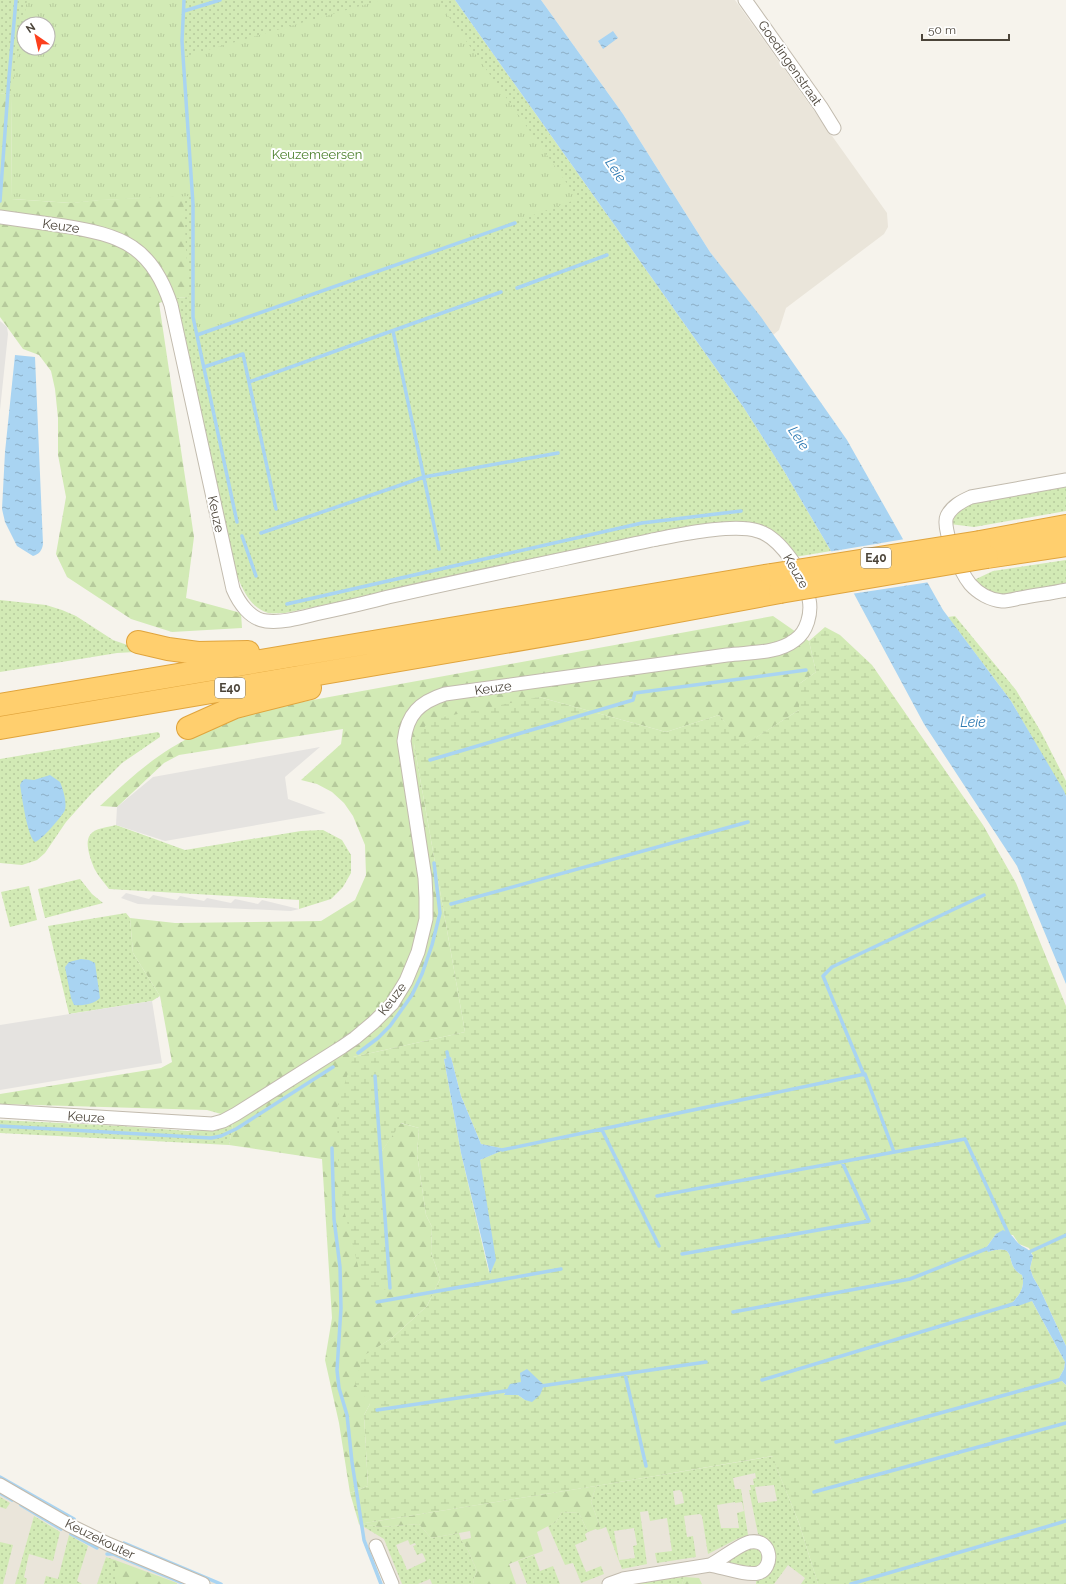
<svg xmlns="http://www.w3.org/2000/svg" width="1066" height="1584" viewBox="0 0 1066 1584" font-family="Raleway,sans-serif">
<defs>
<pattern id="grass-dots" width="8" height="8" patternUnits="userSpaceOnUse"><rect width="8" height="8" fill="#d2eab5"/><path d="M2 2h.1M6 6h.1" fill="none" stroke="#b6ca9c" stroke-width="1.8" stroke-linecap="round"/></pattern>
<pattern id="forest-firs" width="22" height="20" patternUnits="userSpaceOnUse"><rect width="22" height="20" fill="#d2eab5"/><path d="M5 1l3.5 6h-7zM16 11l3.5 6h-7z" fill="#b6ca9c"/></pattern>
<pattern id="wetland-marsh" width="20" height="14" patternUnits="userSpaceOnUse"><rect width="20" height="14" fill="#d2eab5"/><path d="M1 5h8M5 5V1M11 12h8M15 12V8" fill="none" stroke="#b6ca9c"/></pattern>
<pattern id="park-tufts" width="24" height="20" patternUnits="userSpaceOnUse"><rect width="24" height="20" fill="#d2eab5"/><path d="M3 7l-1-3M5 7V3M7 7l1-3M15 17l-1-3M17 17v-4M19 17l1-3" fill="none" stroke="#b6ca9c"/></pattern>
<pattern id="water-ripples" width="26" height="14" patternUnits="userSpaceOnUse"><rect width="26" height="14" fill="#a9d4f2"/><path d="M2 4q2-2 4 0t4 0M15 11q2-2 4 0t4 0" fill="none" stroke="#8caec5"/></pattern>
</defs>
<rect width="100%" height="100%" fill="#f6f3ec"/>
<path fill="#eae5da" d="M 541,0 L 735,0 L 887,213 L 888,227 L 884,234 L 786,308 L 779,330 L 773,335 L 710,252 L 623,114 Z
M 774,1456 L 818,1584 L 384,1584 L 359,1524 L 596,1486 Z
M 0,1477 L 74,1519 L 111,1538 L 222,1584 L 0,1584 Z"/>
<path fill="url(#grass-dots)" fill-rule="evenodd" d="M 0,0 L 455,0 L 744,408 L 784,471 L 831,551 L 795,557 C 785,543 779,534 763,528 L 528,563 L 285,613 C 280,613 273,614 268,613 C 249,607 242,588 235,571 L 176,298 L 188,297 L 141,198 L 99,200 L 71,203 L 11,95 L 0,93 ZM 24,24 L 48,24 L 48,48 L 24,48 Z
M 1066,485 L 1066,511 L 974,527 L 950,524 L 956,513 L 972,502 Z
M 1066,560 L 1066,585 L 1003,596 L 985,590 L 974,580 L 993,571 Z
M 0,600 L 46,605 L 62,610 L 76,616 L 113,640 L 136,648 L 135,652 L 117,653 L 0,672 Z
M 955,616 L 1016,690 L 1041,732 L 1066,781 L 1066,796 L 1011,701 L 948,617 Z
M 158,732 L 160,734 L 160,737 L 122,763 L 91,794 L 66,822 L 45,853 L 37,860 L 22,865 L 0,863 L 0,759 Z
M 116,825 L 185,850 L 301,831 L 323,830 L 342,840 L 351,855 L 351,873 L 343,887 L 331,899 L 299,909 L 299,900 L 109,889 C 104,882 98,876 94,868 C 91,860 84,843 90,835 C 94,828 109,827 116,825 Z
M 80,879 L 92,894 L 103,903 L 45,918 L 38,889 Z
M 29,886 L 37,920 L 10,927 L 1,892 Z
M 126,913 L 130,918 L 133,953 L 160,996 L 152,1001 L 69,1014 L 48,926 Z
M 0,1120 L 121,1126 L 188,1131 L 218,1129 L 233,1124 L 229,1145 L 0,1133 Z
M 774,1456 L 777,1469 L 799,1523 L 818,1584 L 801,1584 L 805,1578 L 788,1565 L 774,1584 L 756,1584 L 756,1581 C 780,1572 782,1544 758,1534 L 749,1490 L 751,1490 L 750,1485 L 754,1485 L 753,1479 L 756,1478 L 755,1473 L 733,1478 L 735,1489 L 741,1489 L 748,1535 L 737,1539 L 708,1554 L 702,1516 L 700,1514 L 684,1516 L 687,1537 L 693,1536 L 696,1557 L 657,1563 L 655,1553 L 672,1551 L 667,1518 L 650,1521 L 648,1511 L 640,1512 L 647,1564 L 622,1569 L 606,1527 L 601,1529 L 591,1502 L 596,1486 ZM 774,1485 L 777,1501 L 758,1503 L 755,1487 ZM 680,1490 L 681,1492 L 682,1492 L 684,1503 L 675,1505 L 673,1491 ZM 735,1502 L 735,1503 L 742,1502 L 744,1511 L 737,1513 L 739,1528 L 721,1528 L 717,1505 ZM 634,1528 L 637,1545 L 633,1546 L 635,1558 L 619,1560 L 614,1531 Z
M 0,1497 L 10,1503 L 6,1509 L 0,1507 Z
M 562,1512 L 579,1513 L 588,1532 L 585,1534 L 587,1540 L 575,1545 L 586,1572 L 601,1566 L 604,1574 L 581,1583 L 573,1563 L 565,1565 L 548,1526 L 556,1522 Z
M 34,1516 L 60,1532 L 53,1561 L 29,1554 L 24,1577 L 27,1579 L 26,1584 L 15,1584 Z
M 359,1524 L 381,1527 L 419,1524 L 431,1538 L 459,1533 L 461,1540 L 468,1550 L 477,1571 L 473,1580 L 474,1584 L 432,1584 L 430,1579 L 418,1584 L 402,1584 L 384,1539 ZM 408,1540 L 410,1545 L 415,1543 L 416,1545 L 413,1546 L 417,1555 L 422,1553 L 423,1554 L 426,1561 L 407,1570 L 401,1555 L 400,1555 L 396,1545 Z
M 69,1535 L 88,1546 L 77,1581 L 82,1584 L 44,1584 L 46,1576 L 58,1579 Z
M 0,1542 L 13,1545 L 3,1584 L 0,1584 Z
M 753,1545 L 763,1551 L 765,1559 L 756,1570 L 726,1564 L 725,1560 Z
M 534,1555 L 540,1571 L 553,1566 L 560,1584 L 527,1584 L 518,1561 Z
M 106,1557 L 115,1560 L 115,1584 L 97,1584 Z
M 685,1577 L 682,1584 L 636,1584 L 650,1580 Z"/>
<path fill="url(#forest-firs)" d="M 0,93 L 11,95 L 12,199 L 71,203 L 99,200 L 183,196 L 189,297 L 176,298 L 159,303 L 194,537 L 186,598 L 241,613 L 242,628 L 172,632 L 131,619 L 67,577 L 56,554 L 66,497 L 58,455 L 58,418 L 55,389 L 51,371 L 39,355 L 23,349 L 0,317 Z
M 773,616 L 809,641 L 816,672 L 799,684 L 799,710 L 743,746 L 719,715 L 666,732 L 539,697 L 414,744 L 465,1032 L 353,1057 L 390,1288 L 380,1154 L 400,1123 L 419,1128 L 417,1154 L 426,1215 L 432,1227 L 431,1252 L 440,1279 L 427,1306 L 392,1338 L 363,1357 L 370,1404 L 364,1415 L 368,1486 L 350,1493 L 339,1423 L 325,1360 L 332,1318 L 322,1159 L 229,1145 L 233,1124 L 221,1114 L 207,1110 L 0,1104 L 0,1094 L 161,1068 L 172,1062 L 160,996 L 133,953 L 130,918 L 175,923 L 321,921 L 355,900 L 366,875 L 365,845 L 353,816 L 344,803 L 332,792 L 317,784 L 301,780 L 341,744 L 343,729 L 179,755 L 164,763 L 117,807 L 100,806 C 123,785 145,764 171,748 C 194,734 218,723 242,713 Z
M 596,1486 L 591,1502 L 601,1529 L 597,1530 L 596,1529 L 588,1532 L 579,1513 L 562,1512 L 556,1522 L 537,1532 L 543,1551 L 509,1564 L 516,1584 L 474,1584 L 473,1580 L 477,1571 L 468,1550 L 461,1540 L 471,1538 L 470,1531 L 431,1538 L 419,1524 L 381,1527 L 359,1524 Z
M 115,1560 L 177,1583 L 177,1584 L 115,1584 Z
M 685,1577 L 699,1578 L 702,1584 L 682,1584 Z"/>
<path fill="url(#wetland-marsh)" fill-rule="evenodd" d="M 825,627 L 840,635 L 872,665 L 983,825 L 1016,883 L 1066,1006 L 1066,1346 L 1040,1289 L 1033,1277 L 1030,1268 L 1033,1256 L 1029,1248 L 1019,1244 L 1013,1235 L 996,1234 L 986,1248 L 988,1252 C 1021,1242 1002,1265 1022,1275 C 1026,1288 1018,1297 1009,1306 L 1032,1301 L 1065,1362 L 1064,1369 L 1059,1378 L 1066,1385 L 1066,1584 L 818,1584 L 799,1523 L 777,1469 L 773,1456 L 596,1486 L 359,1524 L 350,1493 L 368,1486 L 364,1415 L 370,1404 L 355,1384 L 363,1356 L 392,1338 L 427,1306 L 440,1279 L 431,1252 L 432,1227 L 426,1215 L 417,1154 L 419,1128 L 401,1123 L 380,1154 L 390,1288 L 379,1291 L 363,1286 L 345,1214 L 338,1161 L 337,1108 L 353,1057 L 465,1032 L 414,744 L 429,720 L 539,697 L 666,732 L 719,715 L 744,745 L 799,710 L 799,684 L 816,672 L 809,641 ZM 451,1057 L 461,1096 L 481,1144 L 505,1149 L 480,1160 L 489,1273 L 461,1153 L 444,1059 ZM 521,1382 L 525,1400 L 518,1395 L 504,1394 Z"/>
<path fill="url(#park-tufts)" fill-rule="evenodd" d="M 27,0 L 184,0 L 182,41 L 183,57 L 381,0 L 437,0 L 578,199 L 197,335 L 193,317 L 193,196 L 99,200 L 71,203 L 12,199 L 11,95 ZM 24,24 L 48,24 L 48,48 L 24,48 Z"/>
<path fill="#e5e3e0" d="M 0,321 L 7,327 L 8,334 L 0,410 Z
M 320,747 L 285,777 L 288,799 L 326,813 L 165,841 L 116,825 L 117,807 L 153,777 Z
M 126,893 L 149,899 L 153,895 L 177,900 L 180,896 L 204,901 L 207,898 L 231,903 L 235,899 L 258,904 L 262,900 L 299,909 L 291,911 L 138,904 L 121,898 Z
M 152,1001 L 162,1063 L 0,1090 L 0,1025 Z"/>
<path fill="url(#water-ripples)" d="M 455,0 L 541,0 L 623,114 L 710,252 L 761,317 L 847,440 L 943,610 L 1011,701 L 1064,791 L 1066,796 L 1066,984 L 1017,866 L 924,724 L 831,551 L 784,471 L 744,408 Z
M 613,31 L 618,38 L 603,49 L 598,41 Z
M 15,355 L 35,357 L 43,544 C 42,551 39,554 33,556 L 17,546 L 5,522 L 2,509 L 5,452 Z
M 50,775 L 60,782 C 63,789 67,802 65,810 C 63,815 41,841 35,842 C 27,836 22,796 20,785 L 22,781 L 25,779 L 34,780 Z
M 81,959 L 89,960 L 95,963 L 100,998 C 94,1004 83,1006 74,1005 L 71,998 L 65,967 L 69,962 Z
M 451,1057 L 461,1096 L 481,1144 L 506,1149 L 480,1160 L 496,1260 L 490,1274 L 461,1153 L 444,1059 Z
M 1003,1230 C 1013,1235 1012,1236 1018,1243 C 1024,1249 1027,1246 1033,1256 L 1030,1268 L 1033,1277 L 1040,1289 L 1066,1346 L 1066,1385 L 1059,1378 L 1064,1369 L 1065,1362 L 1032,1301 L 1018,1306 L 1009,1306 C 1018,1297 1026,1288 1022,1275 C 1002,1265 1021,1242 988,1252 L 986,1248 L 996,1234 Z
M 527,1369 L 544,1385 L 540,1395 L 532,1402 L 525,1400 L 518,1395 L 504,1395 L 510,1384 L 521,1382 L 520,1373 Z"/>
<path fill="#f6f3ec" d="M 905,539 L 930,582 L 851,594 L 828,552 Z"/>
<g fill="none" stroke-linecap="round" stroke-linejoin="round">
<path stroke="#a9d4f2" stroke-width="3.5" d="M 184,0 L 182,41 L 193,204 L 193,317 L 237,522
M 184,11 L 220,0
M 0,201 L 9,77 L 16,0
M 517,288 L 607,255
M 393,331 L 439,549
M 197,335 L 515,223
M 204,367 L 243,354 L 276,509
M 249,382 L 501,292
M 261,533 L 424,477 L 558,453
M 242,536 L 256,576
M 287,604 L 642,523 L 741,511
M 430,760 L 633,700 L 635,693 L 806,670
M 451,904 L 748,822
M 447,1052 L 449,1062
M 358,1053 L 378,1038 L 390,1026 L 412,995 L 422,974 L 432,945 L 440,913 L 434,863
M 864,1075 L 823,976 L 832,967 L 984,895
M 375,1076 L 390,1288
M 0,1126 L 211,1138 L 221,1136 L 236,1129 L 333,1067
M 602,1130 L 659,1246
M 332,1148 L 334,1219 L 340,1267 L 341,1308 L 337,1370 L 339,1388 L 347,1415 L 352,1462 L 364,1540 L 381,1584
M 502,1150 L 865,1074 L 894,1152
M 657,1196 L 965,1139 L 1009,1235
M 1027,1253 L 1066,1235
M 682,1254 L 869,1221 L 842,1162
M 377,1302 L 561,1269
M 733,1312 L 910,1279 L 991,1247
M 625,1374 L 646,1466
M 762,1380 L 1013,1304
M 541,1386 L 706,1362
M 377,1410 L 511,1390
M 836,1442 L 1066,1378
M 0,1477 L 74,1519
M 814,1492 L 1066,1423
M 0,1493 L 12,1500
M 21,1505 L 61,1529
M 71,1534 L 97,1548
M 124,1543 L 221,1584
M 107,1554 L 113,1554 L 185,1584
M 851,1584 L 1066,1521"/>
<g stroke="#c2bbae" stroke-width="15">
<path id="street" d="M 745,0 L 821,107 L 834,128
M 0,217 C 21,220 42,223 64,226 C 121,235 152,246 171,305 L 233,589 C 239,603 250,619 266,621 C 284,623 303,617 320,613 C 343,608 366,603 388,597 C 476,577 564,559 652,540 C 679,535 733,523 758,531 C 780,537 806,576 809,599 C 812,613 807,632 795,640 C 777,654 750,652 727,655 L 445,694 C 420,702 407,714 404,741 L 425,878 L 426,898 L 426,919 L 418,952 L 406,981 L 392,1004 L 374,1022 L 355,1038 L 342,1047 L 236,1114 L 223,1121 L 212,1124 L 0,1111
M 1066,480 L 971,497 C 962,501 952,506 947,516 C 941,528 961,573 970,584 C 978,593 990,600 1002,601 C 1008,601 1015,599 1020,598 C 1036,595 1051,593 1066,590
M 0,1485 L 69,1525 L 108,1544 L 203,1584
M 376,1546 L 392,1584
M 609,1584 L 623,1579 L 710,1565 C 722,1567 748,1576 758,1573 C 774,1569 773,1538 750,1542 C 740,1544 720,1560 710,1565"/>
</g>
<g stroke="#e0a43c" stroke-width="24">
<path id="highway" d="M 980,542 L 1066,526
M 987,557 L 1066,545
M 138,642 L 168,649 L 198,653 L 248,652
M 0,705 L 771,575
M 0,728 L 587,628 L 780,592
M 188,728 L 235,707 L 310,688"/>
</g>
<use href="#street" stroke="#fff" stroke-width="13"/>
<use href="#highway" stroke="#ffcf6e" stroke-width="22"/>
<g stroke="#e0a43c" stroke-width="24" stroke-linecap="butt">
<path id="highway-bridge" d="M 771,575 L 980,542
M 780,592 L 987,557"/>
</g>
<use href="#highway-bridge" stroke="#ffcf6e" stroke-width="22"/>
</g>
<g text-anchor="middle" dominant-baseline="central" stroke-width="4" stroke-linejoin="round" paint-order="stroke">
<g fill="#fff" stroke="#817c74" stroke-width="1">
<rect x="861" y="548" width="30" height="20" rx="3"/>
<rect x="215" y="678" width="30" height="20" rx="3"/>
</g>
<g font-size="12" font-weight="bold" fill="#4b4439">
<text x="876" y="558">E40</text>
<text x="230" y="688">E40</text>
</g>
<g font-size="13" fill="#4b4439" stroke="#fff">
<text transform="translate(790 63) rotate(55)">Goedingenstraat</text>
<text transform="translate(61 226) rotate(8)">Keuze</text>
<text transform="translate(216 514) rotate(78)">Keuze</text>
<text transform="translate(796 571) rotate(60)">Keuze</text>
<text transform="translate(493 688) rotate(-8)">Keuze</text>
<text transform="translate(392 999) rotate(-53)">Keuze</text>
<text transform="translate(86 1117) rotate(4)">Keuze</text>
<text transform="translate(100 1539) rotate(26)">Keuzekouter</text>
</g>
<g font-size="13" fill="#4a7f2a" stroke="#fff">
<text x="317" y="154">Keuzemeersen</text>
</g>
<g font-size="14" font-style="italic" fill="#2e7ab2" stroke="#fff">
<text transform="translate(616 170) rotate(56)">Leie</text>
<text transform="translate(799 438) rotate(56)">Leie</text>
<text x="973" y="722">Leie</text>
</g>
</g>
<g transform="translate(36 36) rotate(326)"><circle r="19" fill="#ffffff" stroke="#b7b4b0"/>
<path d="M0-3L7 15L0 10L-7 15Z" fill="#fc3f1d"/>
<text y="-6" font-size="11" font-weight="bold" text-anchor="middle" fill="#4b4439">N</text>
</g>
<path d="M922 34v6h87v-6" fill="none" stroke="#4b4439" stroke-width="2"/>
<text x="928" y="34" font-size="12" fill="#4b4439" stroke="#ffffff" stroke-width="3" paint-order="stroke">50 m</text>
</svg>
